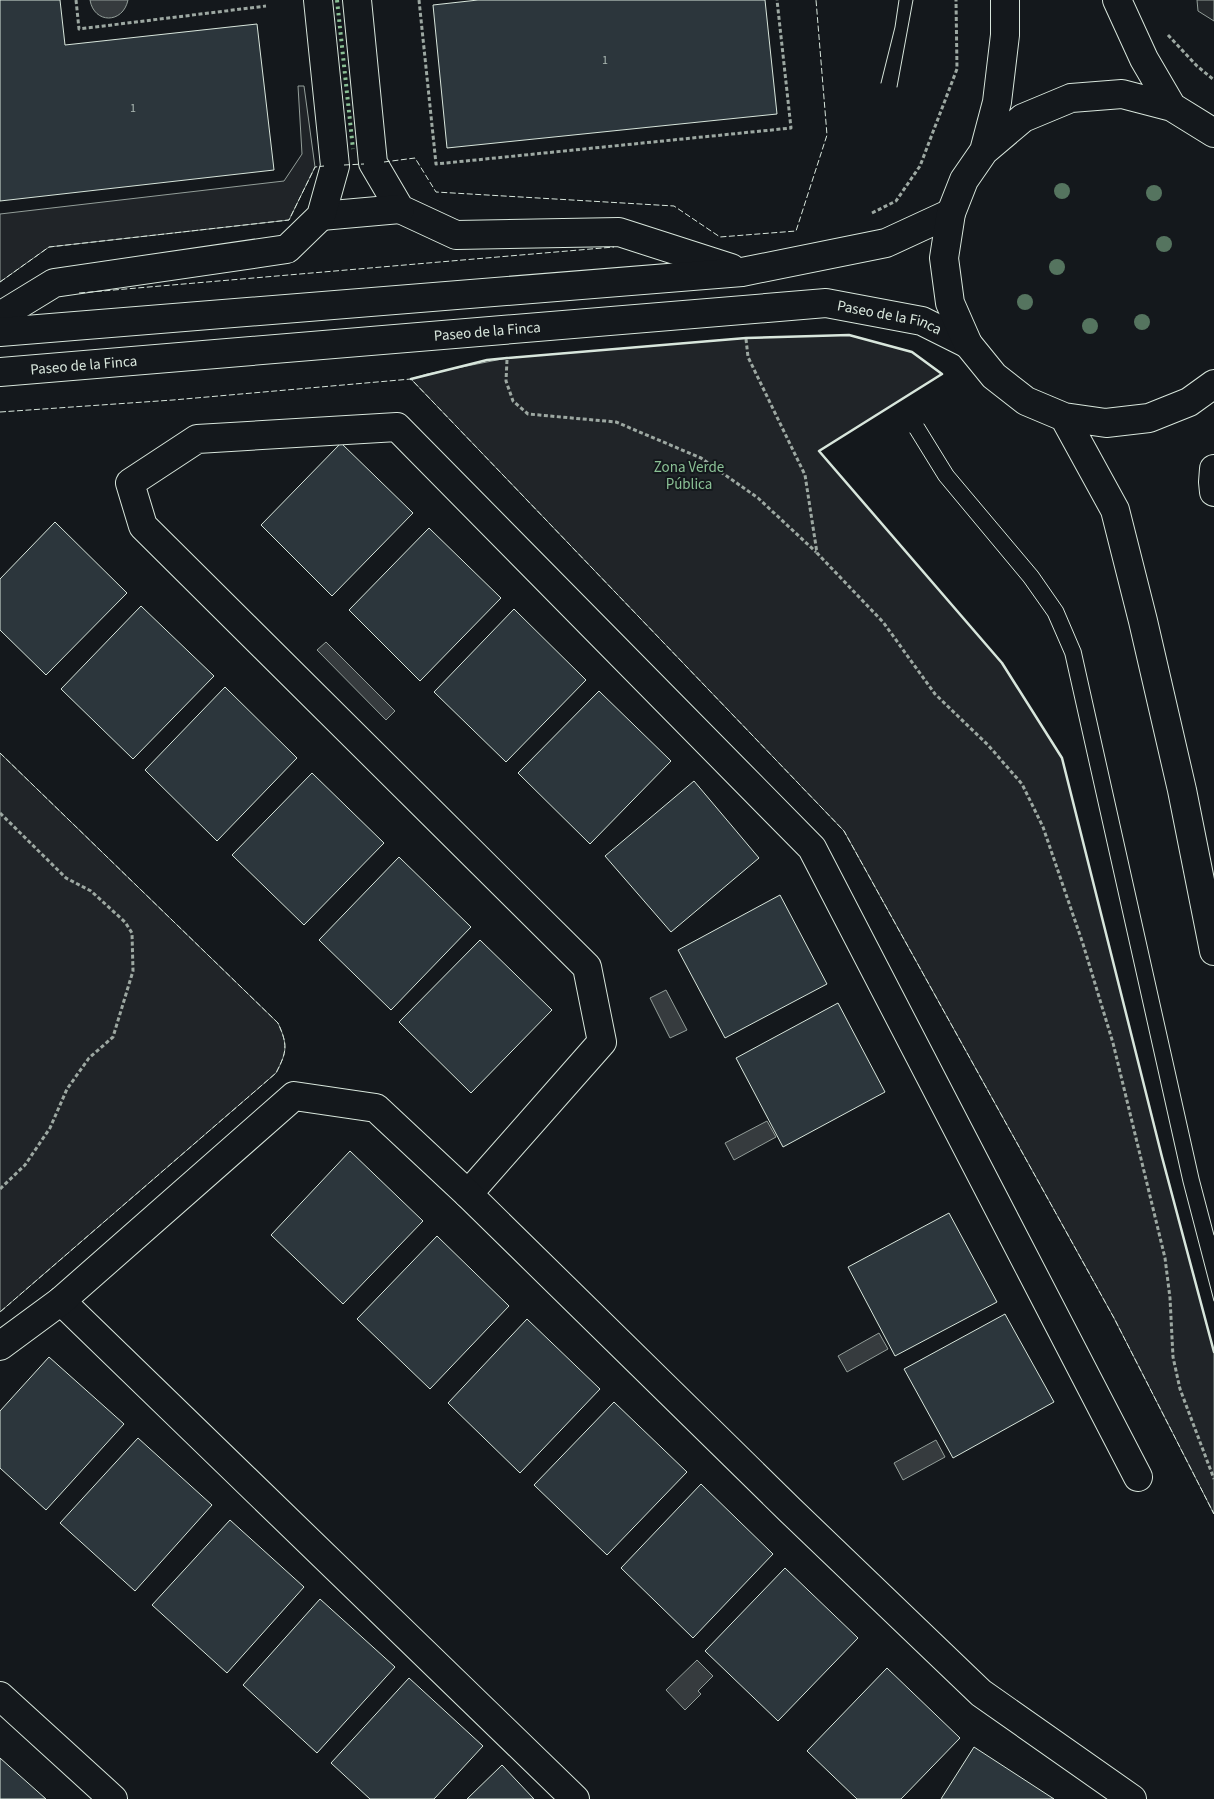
<svg xmlns="http://www.w3.org/2000/svg" width="1214" height="1799" viewBox="0 0 1214 1799" font-family="'Source Sans 3',sans-serif">
<rect width="100%" height="100%" fill="#14181c"/>
<path fill="#202428" stroke="#939e99" d="M 298,86 L 304,86 L 315,167 L 289,220 L 49,247 L 0,282 L 0,214 L 284,181 L 302,154 Z
M 849,335 L 912,352 L 942,374 L 819,451 L 1002,663 L 1062,758 L 1162,1157 L 1214,1352 L 1214,1514 L 1114,1318 L 844,831 L 411,379 L 427,374 L 507,358 L 746,338 Z
M 0,753 L 278,1023 C 288,1045 287,1052 276,1073 L 0,1312 Z"/>
<path fill="#24282b" stroke="#939e99" d="M 1197,0 L 1214,0 L 1214,21 L 1198,11 Z"/>
<path fill="#363b3e" stroke="#939e99" d="M 90,0 L 128,0 C 123,24 94,24 90,0 Z
M 326,642 L 395,711 L 386,720 L 317,650 Z
M 666,990 L 687,1030 L 670,1038 L 650,998 Z
M 767,1121 L 776,1137 L 734,1160 L 725,1143 Z
M 879,1333 L 888,1349 L 847,1372 L 838,1356 Z
M 936,1440 L 945,1457 L 903,1480 L 894,1463 Z
M 697,1660 L 713,1676 L 698,1691 L 701,1694 L 685,1710 L 666,1690 Z"/>
<path fill="#2c363c" stroke="#d8e6dc" d="M 0,0 L 60,0 L 65,45 L 257,24 L 274,170 L 0,201 Z
M 478,0 L 765,0 L 777,114 L 447,148 L 433,5 Z
M 341,443 L 413,513 L 332,596 L 261,525 Z
M 55,522 L 127,593 L 46,675 L 0,630 L 0,579 Z
M 429,528 L 501,598 L 420,681 L 349,610 Z
M 141,606 L 214,676 L 133,759 L 61,689 Z
M 514,609 L 586,680 L 506,762 L 434,692 Z
M 225,687 L 297,758 L 217,841 L 145,770 Z
M 599,691 L 671,761 L 590,844 L 518,773 Z
M 312,773 L 384,843 L 304,925 L 232,855 Z
M 694,781 L 759,858 L 671,932 L 605,856 Z
M 399,857 L 471,927 L 391,1010 L 319,940 Z
M 780,895 L 827,984 L 725,1038 L 678,950 Z
M 480,940 L 552,1010 L 471,1093 L 399,1022 Z
M 838,1003 L 885,1092 L 783,1147 L 736,1058 Z
M 350,1151 L 423,1221 L 343,1304 L 271,1235 Z
M 949,1213 L 997,1302 L 895,1356 L 848,1267 Z
M 437,1236 L 509,1306 L 430,1389 L 357,1319 Z
M 1005,1314 L 1054,1402 L 953,1458 L 904,1369 Z
M 527,1319 L 600,1389 L 520,1473 L 448,1403 Z
M 49,1357 L 124,1424 L 46,1510 L 0,1468 L 0,1411 Z
M 614,1402 L 687,1472 L 607,1555 L 534,1485 Z
M 138,1438 L 212,1505 L 135,1591 L 60,1523 Z
M 701,1484 L 773,1554 L 693,1638 L 621,1568 Z
M 230,1520 L 304,1587 L 227,1673 L 152,1605 Z
M 785,1568 L 858,1638 L 778,1721 L 705,1651 Z
M 320,1599 L 395,1667 L 317,1753 L 243,1685 Z
M 887,1668 L 960,1738 L 901,1799 L 857,1799 L 807,1751 Z
M 409,1678 L 483,1746 L 434,1799 L 370,1799 L 331,1763 Z
M 974,1747 L 1054,1799 L 941,1799 Z
M 0,1758 L 46,1799 L 0,1799 Z
M 502,1765 L 534,1799 L 467,1799 Z"/>
<g fill="none" stroke-linecap="round" stroke-linejoin="round">
<g stroke="#d8e6dc" stroke-width="30">
<g id="minor">
<path d="M 357,0 L 373,163 L 400,209 L 456,235 L 619,232 L 731,268"/>
<path d="M 321,216 L 400,209"/>
<path d="M 0,316 L 54,283 L 287,249 L 321,216 L 335,166 L 318,0"/>
<path d="M 0,332 L 742,272 L 886,243 L 951,213"/>
<path id="s1" d="M 0,372 L 826,303 L 922,321 L 968,344"/>
<path d="M 468,1194 L 602,1042 L 587,967 L 143,526 L 130,483 L 197,439 L 397,427 L 812,848 L 1138,1477"/>
<path d="M 61,1301 L 575,1799"/>
<path d="M 0,1346 L 61,1301 L 294,1096 L 376,1108 L 468,1194 L 790,1510 L 981,1693 L 1132,1799"/>
<path d="M 0,1696 L 113,1799"/>
</g>
</g>
<g stroke="#d8e6dc" stroke-width="30">
<path id="highway" d="M 1117,0 L 1144,59 L 1172,107
M 1214,133 L 1172,107 L 1122,94 L 1071,98 L 1023,118 L 984,151 L 964,180 L 951,213 L 944,258 L 950,303 L 968,344 L 994,376 L 1026,401 L 1064,417 L 1106,423 L 1149,418 L 1189,402 L 1214,384
M 984,151 L 997,102 L 1005,35 L 1005,0
M 1064,417 L 1115,510 L 1143,621 L 1182,790 L 1214,951
M 1214,469 L 1213,482 L 1214,492"/>
</g>
<path stroke="#9da8a2" stroke-width="3" stroke-dasharray="4 2.5" stroke-linecap="butt" d="M 76,0 L 79,29 L 266,6
M 419,0 L 436,164 L 791,128 L 777,0
M 1168,35 L 1197,66 L 1214,80
M 872,213 L 896,201 L 920,166 L 957,69 L 956,0
M 746,339 L 748,357 L 805,475 L 817,553 L 883,622 L 935,694 L 988,745 L 1022,784 L 1043,827 L 1083,944 L 1113,1043 L 1165,1258 L 1170,1298 L 1173,1357 L 1180,1389 L 1214,1479
M 507,360 L 506,381 L 513,401 L 528,414 L 616,422 L 701,458 L 758,498 L 816,552
M 0,813 L 66,878 L 91,891 L 125,922 L 132,933 L 133,971 L 113,1037 L 89,1058 L 67,1089 L 50,1128 L 25,1165 L 0,1189"/>
<use href="#minor" stroke="#14181c" stroke-width="28"/>
<use href="#highway" stroke="#14181c" stroke-width="28"/>
<path stroke="#d8e6dc" stroke-width="1" d="M 881,83 L 895,27 L 899,0
M 897,87 L 913,0
M 924,424 L 953,471 L 1038,572 L 1063,608 L 1081,650 L 1199,1178 L 1214,1235
M 910,433 L 939,480 L 1024,582 L 1048,616 L 1065,655 L 1183,1182 L 1214,1301"/>
<path stroke="#8ac095" stroke-width="4" stroke-dasharray="2.5 4" stroke-linecap="butt" d="M 337,0 L 353,149"/>
<path stroke="#d8e6dc" stroke-width="1" stroke-dasharray="6 2.5" stroke-linecap="butt" d="M 384,162 L 415,158 L 436,192 L 674,206 L 720,237 L 796,231 L 827,135 L 816,0
M 344,165 L 364,164
M 0,282 L 49,247 L 289,220 L 315,167 L 324,166
M 79,293 L 614,247
M 0,412 L 173,400 L 411,379 L 844,831 L 1114,1318 L 1214,1514
M 0,753 L 278,1023 C 288,1045 287,1052 276,1073 L 0,1312"/>
<path stroke="#d8e6dc" stroke-width="2.5" d="M 411,379 L 487,360 L 507,358 L 746,338 L 849,335 L 912,352 L 942,374 L 819,451 L 1002,663 L 1062,758 L 1162,1157 L 1214,1352"/>
</g>
<g fill="#55745f">
<circle cx="1062" cy="191" r="8"/>
<circle cx="1154" cy="193" r="8"/>
<circle cx="1164" cy="244" r="8"/>
<circle cx="1057" cy="267" r="8"/>
<circle cx="1025" cy="302" r="8"/>
<circle cx="1142" cy="322" r="8"/>
<circle cx="1090" cy="326" r="8"/>
</g>
<g text-anchor="middle" dominant-baseline="central" stroke-width="4" stroke-linejoin="round" paint-order="stroke">
<g font-size="12" fill="#adbab4">
<text x="605" y="60">1</text>
<text x="133" y="108">1</text>
</g>
<g font-size="15" fill="#d8e6dc" stroke="#14181c">
<text stroke="none"><textPath href="#s1" startOffset="894">Paseo de la Finca</textPath></text>
<text stroke="none"><textPath href="#s1" startOffset="489">Paseo de la Finca</textPath></text>
<text stroke="none"><textPath href="#s1" startOffset="84">Paseo de la Finca</textPath></text>
</g>
<g font-size="15" fill="#8ac095" stroke="#14181c">
<text x="689" y="467">Zona Verde<tspan x="689" dy="17">Pública</tspan></text>
</g>
</g>
</svg>
